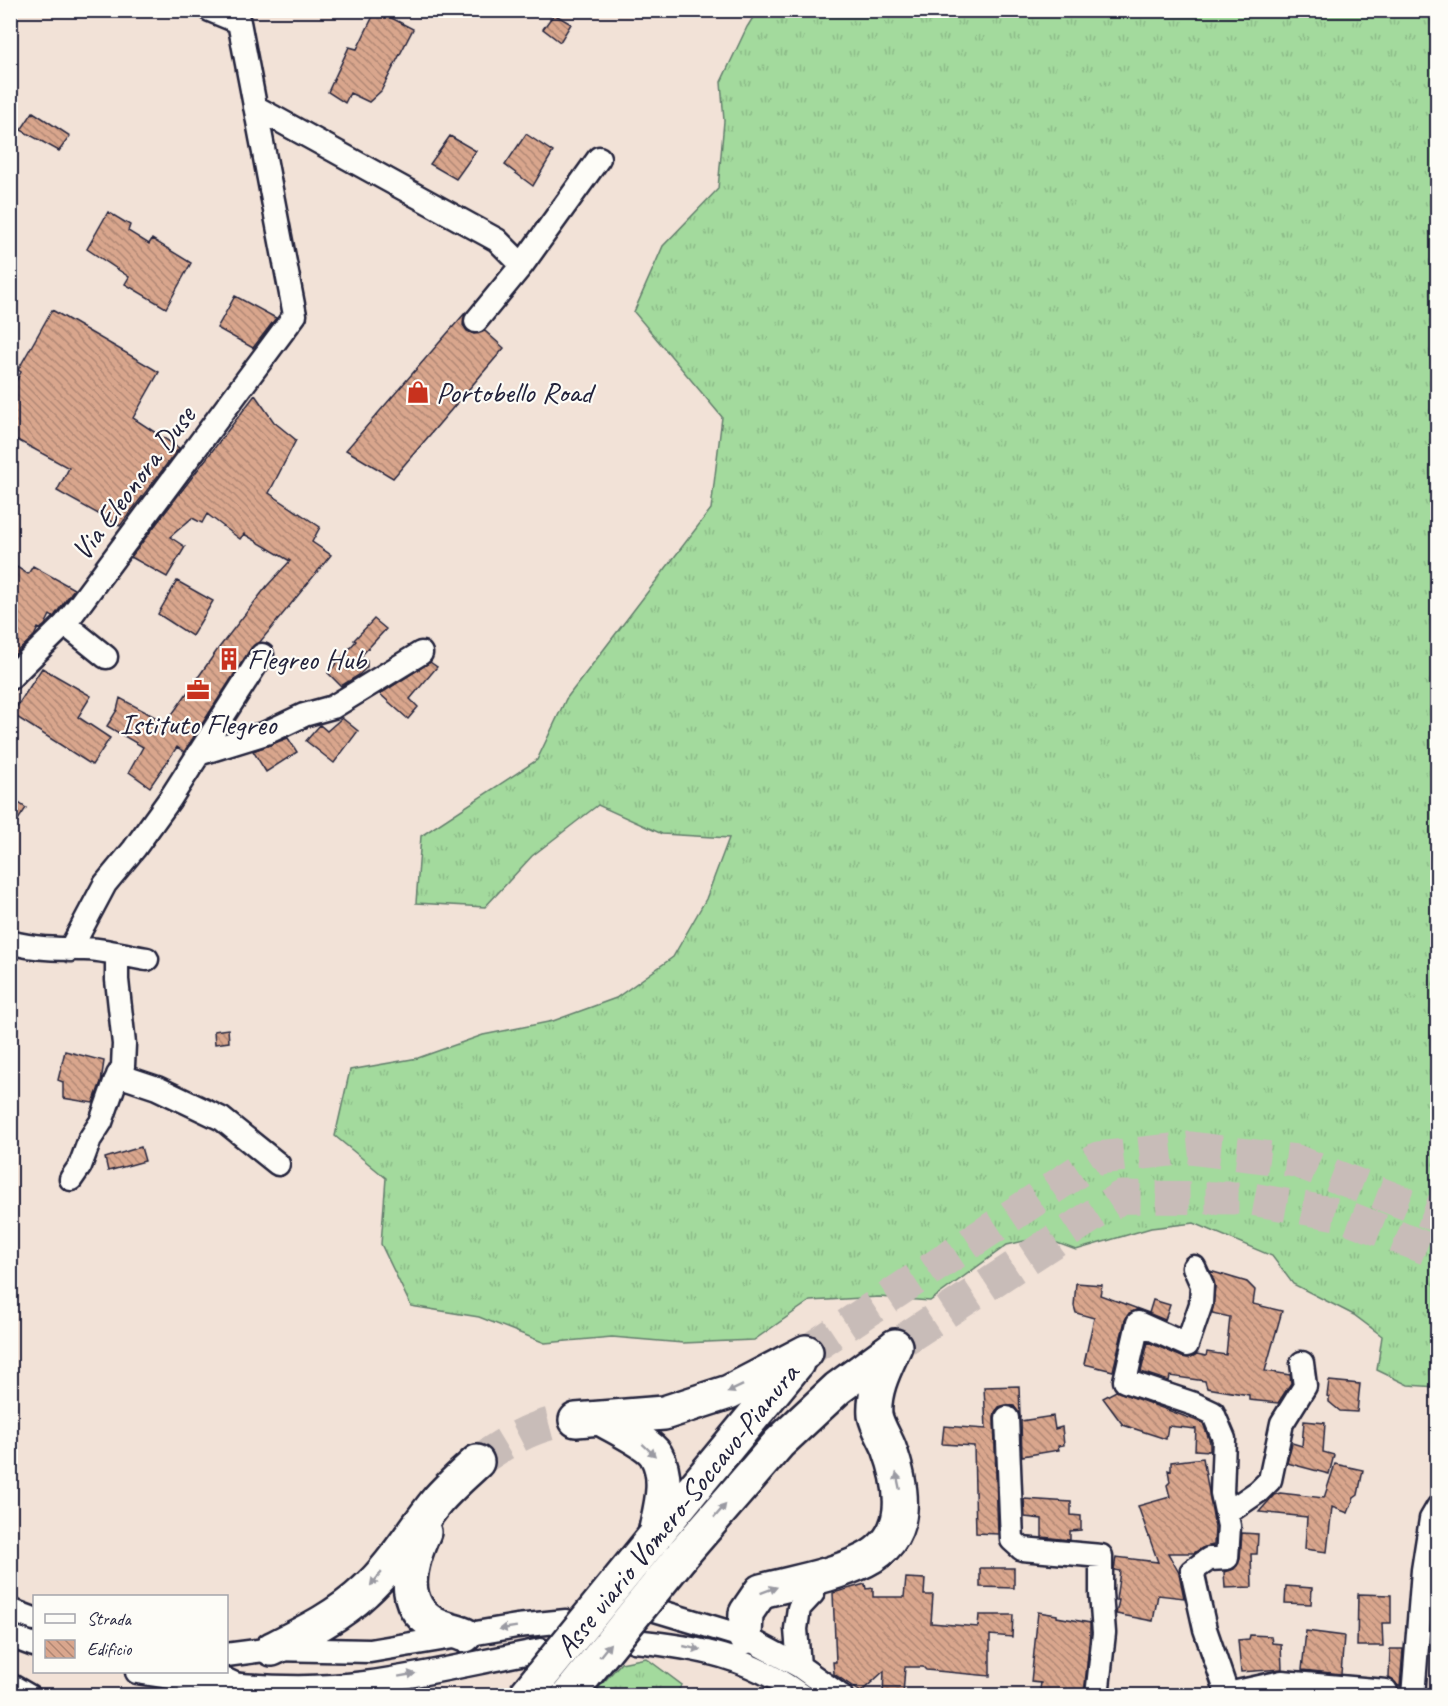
<svg xmlns="http://www.w3.org/2000/svg" width="1448" height="1706" viewBox="0 0 1448 1706" font-family="Caveat,sans-serif">
<defs>
<pattern id="grass-tufts" width="24" height="20" patternUnits="userSpaceOnUse" patternTransform="scale(1.5)"><rect width="24" height="20" fill="#a3da9d"/><path d="M3 7l-1-3M5 7V3M7 7l1-3M15 17l-1-3M17 17v-4M19 17l1-3" fill="none" stroke="#8cbb88"/></pattern>
<pattern id="building-back-hatch" width="6" height="6" patternUnits="userSpaceOnUse" patternTransform="scale(1.5)"><rect width="6" height="6" fill="#d9a68d"/><path d="M-1 5l2 2M0 0l6 6M5-1l2 2" fill="none" stroke="#b08774"/></pattern>
</defs>
<rect width="100%" height="100%" fill="#f2e2d7"/>
<filter id="ink" filterUnits="userSpaceOnUse"><feTurbulence type="fractalNoise" baseFrequency=".0167" numOctaves="2"/><feDisplacementMap in="SourceGraphic" scale="12" xChannelSelector="R" yChannelSelector="G"/><feConvolveMatrix kernelMatrix="1 2 1 2 8 2 1 2 1" color-interpolation-filters="sRGB"/></filter>
<g filter="url(#ink)">
<path fill="url(#grass-tufts)" stroke="#627e6c" stroke-width="1.5" d="M 757,11 L 1437,11 L 1437,1387 L 1408,1385 L 1377,1370 L 1382,1336 L 1354,1315 L 1293,1284 L 1272,1256 L 1194,1223 L 1151,1228 L 1076,1250 L 1041,1237 L 1007,1245 L 930,1301 L 879,1297 L 810,1301 L 754,1340 L 683,1343 L 612,1337 L 545,1343 L 479,1317 L 411,1306 L 381,1244 L 386,1178 L 335,1136 L 350,1070 L 418,1058 L 483,1035 L 553,1021 L 616,998 L 673,957 L 706,899 L 729,838 L 662,834 L 598,805 L 532,856 L 485,907 L 416,903 L 421,836 L 537,760 L 566,699 L 711,509 L 722,417 L 634,312 L 663,246 L 718,189 L 724,121 L 721,82 L 747,27 Z
M 646,1658 L 682,1685 L 675,1695 L 592,1695 L 621,1663 Z"/>
<path fill="url(#building-back-hatch)" stroke="#22223b" stroke-width="1.5" d="M 376,10 L 413,29 L 381,91 L 369,102 L 350,93 L 345,103 L 328,92 L 349,47 L 357,49 Z
M 554,14 L 571,24 L 560,42 L 543,29 Z
M 33,112 L 70,136 L 59,151 L 21,130 Z
M 526,134 L 553,152 L 533,186 L 505,165 Z
M 450,136 L 476,151 L 456,179 L 430,164 Z
M 108,212 L 130,225 L 128,231 L 149,244 L 152,239 L 191,263 L 166,308 L 125,284 L 129,277 L 87,249 Z
M 235,296 L 276,318 L 253,348 L 217,328 Z
M 52,310 L 159,372 L 133,418 L 179,448 L 120,526 L 57,491 L 69,468 L 10,436 L 10,392 L 21,372 L 18,370 Z
M 465,313 L 463,325 L 467,331 L 474,334 L 485,331 L 504,348 L 393,478 L 346,450 Z
M 255,395 L 274,422 L 296,440 L 269,493 L 320,527 L 312,542 L 331,555 L 260,642 L 251,648 L 184,752 L 177,747 L 150,787 L 129,772 L 143,747 L 107,726 L 117,710 L 120,698 L 166,723 L 218,649 L 267,586 L 290,561 L 244,534 L 240,539 L 207,514 L 202,523 L 192,518 L 170,537 L 185,547 L 167,577 L 131,557 Z
M 10,563 L 28,574 L 33,566 L 74,589 L 55,615 L 53,617 L 50,615 L 45,625 L 40,629 L 38,628 L 34,636 L 10,659 Z
M 177,581 L 213,601 L 192,636 L 158,614 Z
M 374,619 L 386,629 L 361,656 L 367,661 L 367,667 L 359,675 L 341,686 L 328,673 L 356,641 L 354,640 Z
M 430,662 L 437,667 L 410,699 L 418,707 L 408,719 L 380,694 Z
M 42,668 L 91,696 L 78,717 L 110,738 L 92,765 L 12,714 Z
M 342,718 L 358,731 L 334,763 L 306,741 L 320,725 L 327,731 Z
M 288,738 L 297,752 L 266,772 L 253,751 Z
M 10,797 L 26,808 L 10,832 Z
M 228,1029 L 229,1042 L 215,1044 L 214,1031 Z
M 65,1051 L 104,1061 L 101,1082 L 93,1103 L 63,1098 L 63,1082 L 58,1080 Z
M 141,1147 L 145,1161 L 108,1171 L 105,1158 Z
M 1210,1271 L 1247,1282 L 1255,1290 L 1253,1304 L 1282,1311 L 1265,1371 L 1290,1375 L 1291,1383 L 1278,1403 L 1249,1400 L 1249,1395 L 1207,1388 L 1205,1381 L 1170,1376 L 1169,1381 L 1141,1372 L 1148,1342 L 1182,1357 L 1189,1358 L 1197,1354 L 1206,1356 L 1207,1352 L 1226,1355 L 1230,1317 L 1212,1313 L 1215,1286 Z
M 1076,1283 L 1102,1285 L 1100,1295 L 1149,1313 L 1153,1300 L 1170,1305 L 1165,1320 L 1143,1311 L 1136,1310 L 1129,1313 L 1125,1320 L 1113,1371 L 1084,1364 L 1094,1318 L 1076,1313 L 1074,1306 Z
M 1329,1381 L 1360,1384 L 1357,1412 L 1340,1411 L 1329,1402 L 1329,1397 L 1327,1396 Z
M 1019,1386 L 1020,1416 L 1014,1406 L 1006,1405 L 999,1407 L 995,1412 L 994,1418 L 998,1534 L 976,1533 L 974,1446 L 942,1444 L 944,1426 L 986,1429 L 984,1387 Z
M 1116,1391 L 1203,1423 L 1210,1442 L 1210,1451 L 1195,1450 L 1196,1429 L 1168,1426 L 1166,1439 L 1123,1425 L 1103,1398 Z
M 1053,1416 L 1055,1429 L 1062,1427 L 1064,1445 L 1058,1446 L 1059,1450 L 1022,1456 L 1021,1421 Z
M 1304,1421 L 1325,1423 L 1323,1452 L 1334,1455 L 1329,1474 L 1287,1463 L 1292,1443 L 1302,1446 Z
M 1203,1458 L 1215,1527 L 1214,1545 L 1202,1548 L 1194,1553 L 1168,1553 L 1179,1573 L 1184,1598 L 1158,1595 L 1153,1621 L 1116,1614 L 1119,1600 L 1116,1600 L 1120,1571 L 1114,1570 L 1116,1557 L 1158,1562 L 1138,1506 L 1170,1497 L 1167,1485 L 1170,1482 L 1168,1470 L 1171,1471 L 1171,1462 Z
M 1335,1464 L 1363,1470 L 1358,1495 L 1354,1498 L 1348,1513 L 1332,1507 L 1327,1552 L 1305,1549 L 1307,1517 L 1259,1512 L 1274,1495 L 1280,1493 L 1324,1498 Z
M 1024,1499 L 1071,1502 L 1071,1515 L 1081,1516 L 1081,1530 L 1070,1531 L 1070,1540 L 1042,1537 L 1042,1519 L 1025,1517 Z
M 1242,1533 L 1258,1534 L 1257,1554 L 1251,1554 L 1252,1587 L 1225,1588 L 1224,1572 L 1234,1569 L 1240,1559 Z
M 980,1568 L 1014,1568 L 1014,1588 L 980,1587 Z
M 906,1578 L 925,1579 L 924,1595 L 933,1595 L 931,1623 L 978,1627 L 979,1615 L 1013,1615 L 1012,1637 L 990,1635 L 990,1676 L 926,1670 L 923,1667 L 905,1667 L 903,1695 L 883,1695 L 884,1671 L 861,1692 L 834,1674 L 833,1662 L 836,1662 L 833,1593 L 865,1584 L 866,1589 L 873,1588 L 873,1597 L 904,1597 Z
M 1286,1586 L 1312,1588 L 1311,1604 L 1285,1603 Z
M 1358,1594 L 1391,1595 L 1391,1623 L 1382,1623 L 1383,1646 L 1357,1646 Z
M 1038,1612 L 1057,1615 L 1057,1617 L 1090,1623 L 1090,1633 L 1084,1695 L 1039,1695 L 1041,1683 L 1031,1682 Z
M 1306,1631 L 1344,1636 L 1341,1674 L 1302,1670 Z
M 1250,1635 L 1271,1636 L 1272,1643 L 1281,1644 L 1282,1669 L 1241,1672 L 1238,1640 L 1249,1639 Z
M 1390,1649 L 1403,1649 L 1400,1687 L 1389,1678 Z"/>
<g fill="none" stroke-linecap="round" stroke-linejoin="round">
<path stroke="#c8bcb8" stroke-width="33" stroke-dasharray="33 16" stroke-linecap="butt" d="M 905,1339 L 1121,1197 L 1246,1198 L 1342,1215 L 1438,1253
M 806,1352 L 1098,1158 L 1190,1148 L 1296,1161 L 1438,1216
M 477,1462 C 509,1440 537,1422 576,1420"/>
<g stroke="#22223b" stroke-width="27">
<path id="minor" d="M 255,107 L 497,240 L 522,265 L 599,158
M 476,321 L 522,265
M 65,624 L 106,657
M 10,678 L 65,624 L 295,315 L 239,22 L 210,10
M 198,754 L 266,733 L 304,715 L 333,707 L 421,653
M 10,942 C 34,949 57,949 81,949 C 102,948 126,956 147,959
M 70,950 L 105,884 L 134,849 L 170,799 L 262,655
M 118,1075 L 157,1088 L 222,1119 L 278,1164
M 71,1179 L 80,1166 L 90,1139 L 101,1122 L 115,1082 L 123,1066 L 124,1044 L 117,980 L 117,954
M 1194,1267 L 1202,1285 L 1201,1304 L 1187,1345 L 1138,1323 L 1125,1381 L 1194,1404 L 1213,1413 L 1224,1439 L 1222,1493 L 1229,1526 L 1227,1558 L 1209,1559 L 1192,1571 L 1205,1629 L 1228,1696
M 1007,1418 L 1012,1540 L 1022,1549 L 1101,1556 L 1101,1593 L 1104,1633 L 1097,1696
M 1227,1513 L 1259,1491 L 1270,1480 L 1282,1423 L 1305,1386 L 1302,1363
M 10,1610 L 34,1619
M 655,1610 L 745,1637 L 799,1666 L 841,1696
M 10,1636 L 34,1645
M 634,1641 C 697,1647 750,1657 802,1696
M 226,1655 L 272,1649 L 370,1651 L 517,1626 L 566,1621
M 799,1666 L 796,1629 L 799,1608 L 813,1593
M 137,1672 C 210,1684 292,1693 365,1683 C 424,1675 483,1661 541,1650
M 10,1685 L 29,1696
M 1228,1694 L 1282,1682 L 1386,1691
M 1413,1696 L 1423,1570 L 1431,1519 L 1438,1507"/>
</g>
<g stroke="#22223b" stroke-width="38">
<path id="highway" d="M 600,1418 C 613,1426 649,1443 656,1455 C 670,1479 660,1509 655,1534
M 576,1420 L 664,1413 L 729,1392 L 806,1352
M 424,1532 C 411,1561 397,1603 434,1624 C 443,1629 455,1631 465,1635
M 654,1537 L 797,1363
M 682,1555 L 779,1443 L 838,1388 L 894,1347
M 745,1637 L 746,1613 L 761,1591 C 795,1582 833,1576 865,1560 C 911,1537 904,1489 889,1448 C 885,1438 877,1426 875,1415 C 873,1390 885,1368 895,1346
M 272,1649 C 304,1633 339,1616 365,1591 C 394,1565 413,1530 437,1501 C 449,1487 464,1474 477,1462
M 224,1685 L 248,1696"/>
</g>
<use href="#minor" stroke="#fdfcf7" stroke-width="22"/>
<use href="#highway" stroke="#fdfcf7" stroke-width="33"/>
<g stroke="#22223b" stroke-width="38" stroke-linecap="butt">
<path id="highway-bridge" d="M 525,1696 L 654,1537
M 568,1696 L 682,1555"/>
</g>
<use href="#highway-bridge" stroke="#fdfcf7" stroke-width="33"/>
</g>
<defs><path id="oneway-solid" d="M-6-.8H1V-3.2L6.5 0L1 3.2V.8H-6Z" transform="scale(1.5)"/></defs>
<g fill="#9a9aa2">
<use href="#oneway-solid" transform="translate(735 1389) rotate(154)"/>
<use href="#oneway-solid" transform="translate(649 1450) rotate(43)"/>
<use href="#oneway-solid" transform="translate(898 1481) rotate(-102)"/>
<use href="#oneway-solid" transform="translate(720 1511) rotate(-49)"/>
<use href="#oneway-solid" transform="translate(376 1579) rotate(130)"/>
<use href="#oneway-solid" transform="translate(769 1590) rotate(-20)"/>
<use href="#oneway-solid" transform="translate(508 1628) rotate(171)"/>
<use href="#oneway-solid" transform="translate(692 1648) rotate(13)"/>
<use href="#oneway-solid" transform="translate(605 1650) rotate(-51)"/>
<use href="#oneway-solid" transform="translate(407 1675) rotate(-10)"/>
</g>
</g>
<defs>
<g id="shop-bare" transform="scale(1.8)"><path d="M-5-2.5h2.3a2.7 3.5 0 0 1 5.4 0H5L5.5 6h-11ZM-1.5-2.5h3a1.5 2.3 0 0 0-3 0Z" fill="#c8321e" stroke="#fdfcf7" stroke-width="2.5" paint-order="stroke"/></g>
<g id="building-bare" transform="scale(1.8)"><path d="M-4-6H4V6H1V3H-1V6H-4ZM-2.5-4.3h1.7v1.8h-1.7ZM.8-4.3h1.7v1.8H.8ZM-2.5-1h1.7V.8h-1.7ZM.8-1h1.7V.8H.8Z" fill="#c8321e" stroke="#fdfcf7" stroke-width="2.5" paint-order="stroke"/></g>
<g id="office-bare" transform="scale(1.8)"><path d="M-6-3h4V-5.5h4V-3h4V5H-6ZM-1-4.5V-3h2v-1.5ZM-6 0V1H6V0Z" fill="#c8321e" stroke="#fdfcf7" stroke-width="2.5" paint-order="stroke"/></g>
</defs>
<g fill-rule="evenodd">
<use href="#shop-bare" x="418" y="392"/>
<use href="#building-bare" x="229" y="659"/>
<use href="#office-bare" x="198" y="690"/>
</g>
<g text-anchor="middle" dominant-baseline="central" stroke-width="4.5" stroke-linejoin="round" paint-order="stroke">
<g font-size="30" fill="#22223b" stroke="#fdfcf7" text-anchor="start">
<text x="436" y="392">Portobello Road</text>
<text x="247" y="659">Flegreo Hub</text>
<text x="198" y="724" text-anchor="middle">Istituto Flegreo</text>
</g>
<g font-size="30" fill="#22223b" stroke="#fdfcf7">
<text transform="translate(133 483) rotate(-53)">Via Eleonora Duse</text>
<text transform="translate(677 1510) rotate(-51)">Asse viario Vomero-Soccavo-Pianura</text>
</g>
</g>
<rect width="1448" height="1706" fill="none" stroke="#fdfcf7" stroke-width="36"/>
<rect x="18" y="18" width="1412" height="1670" fill="none" stroke="#22223b" stroke-width="2" filter="url(#ink)"/>
<rect x="33" y="1595" width="195" height="78" fill="#fdfcf7" stroke="#a5a5ac" stroke-width="1.5"/>
<rect x="45" y="1614" width="30" height="9" fill="#fdfcf7" stroke="#a5a5ac" stroke-width="1.5"/>
<text x="87" y="1625" font-size="18" fill="#22223b">Strada</text>
<rect x="45" y="1640" width="30" height="18" fill="url(#building-back-hatch)" stroke="#a5a5ac" stroke-width="1.5"/>
<text x="87" y="1655" font-size="18" fill="#22223b">Edificio</text>
</svg>
